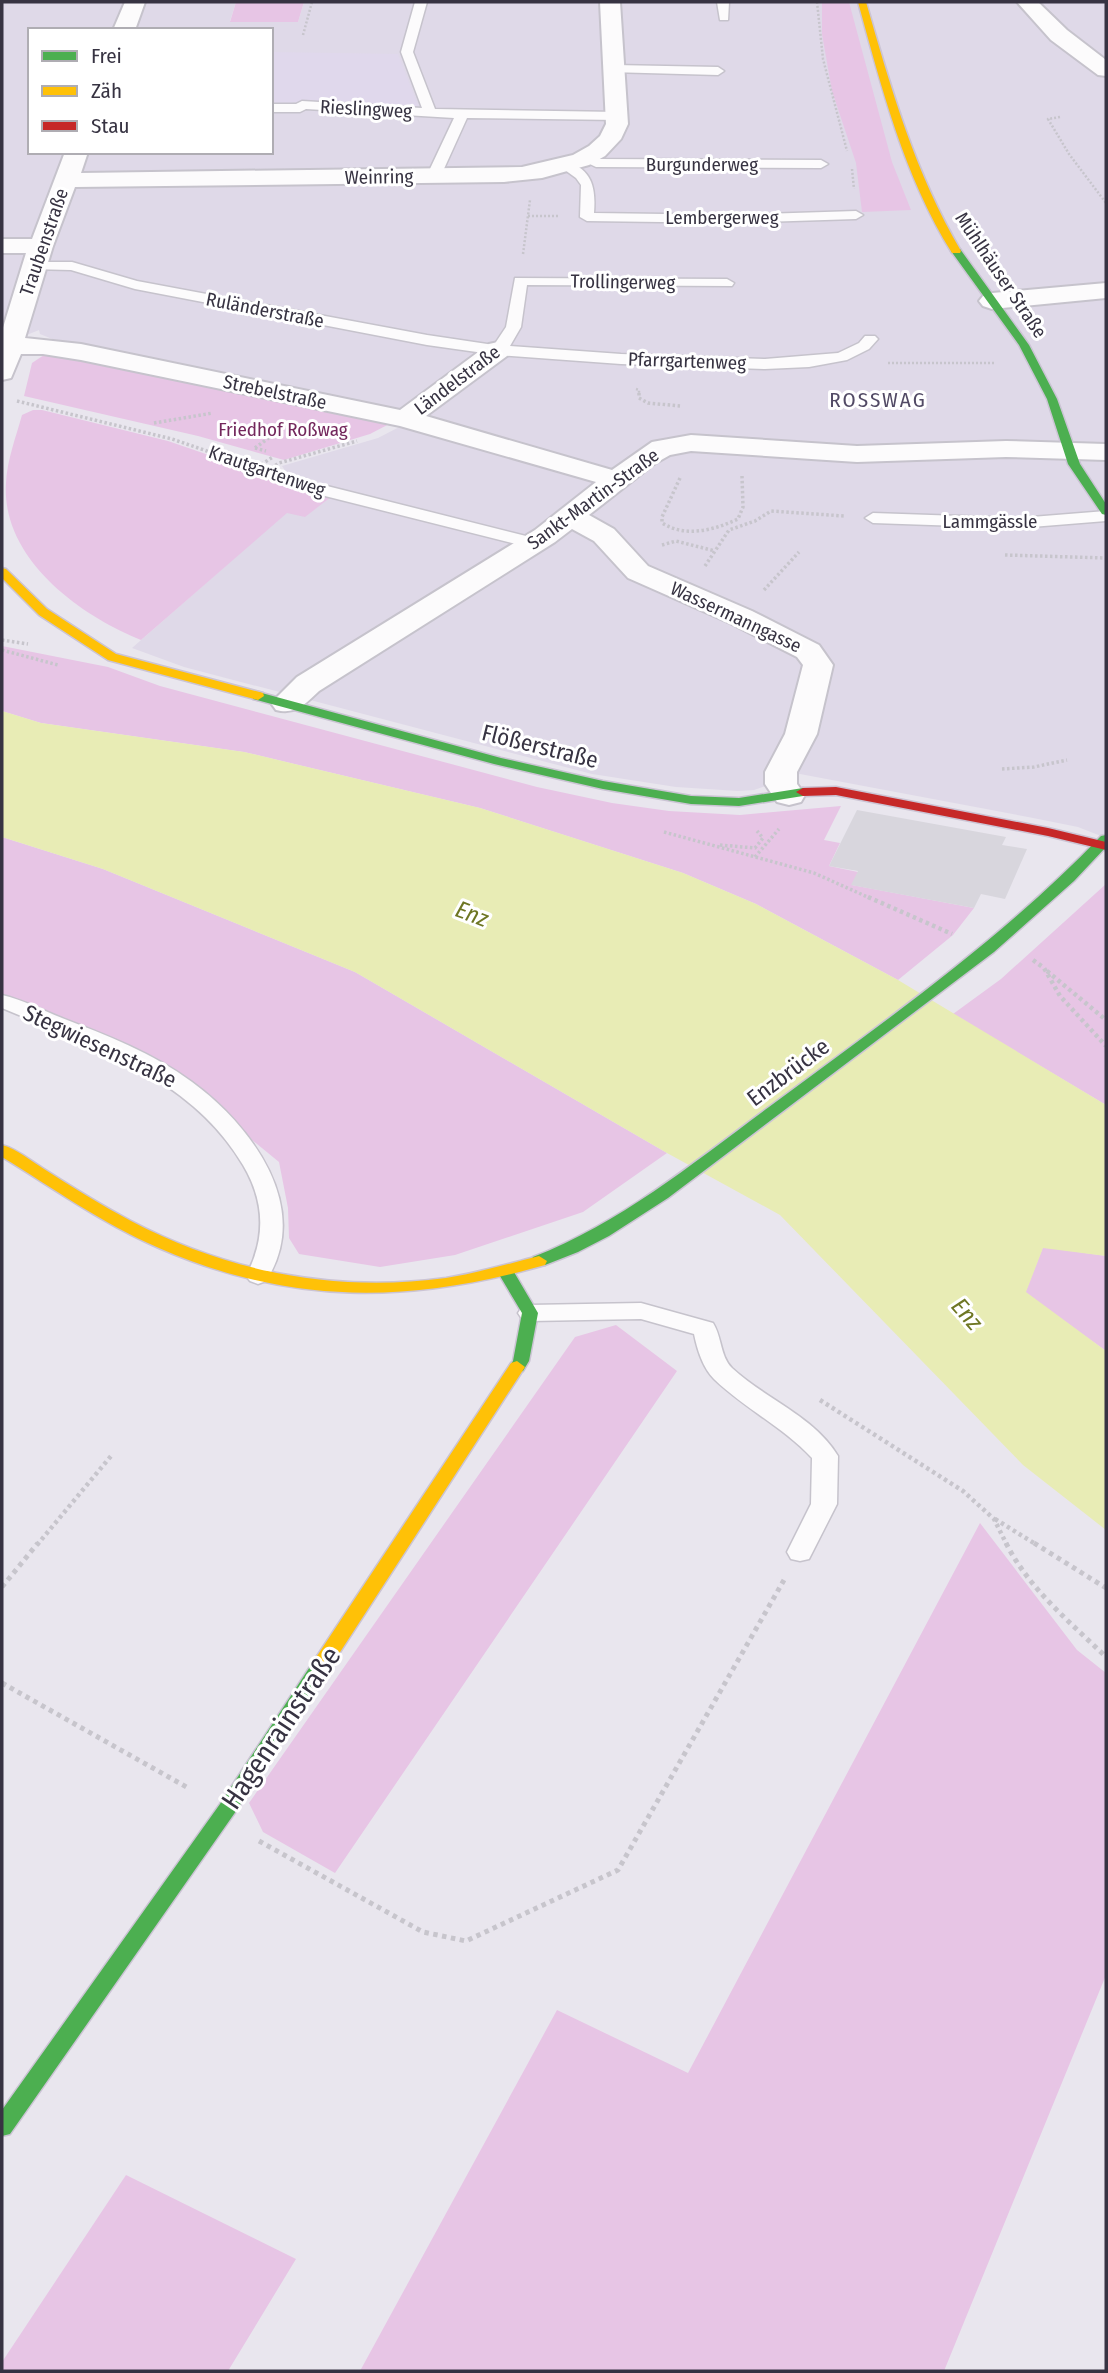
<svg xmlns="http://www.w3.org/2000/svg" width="1108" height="2373" viewBox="0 0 1108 2373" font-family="'Fira Sans Condensed',sans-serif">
<rect width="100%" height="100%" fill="#e9e6ee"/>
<path fill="#dfd9e8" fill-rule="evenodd" d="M 2,2 L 236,2 L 230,21 L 298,22 L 304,2 L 1106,2 L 1106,838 L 1078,827 L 1028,817 L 800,774 L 754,790 L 738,791 L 676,787 L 592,774 L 184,667 L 132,648 L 287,512 L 305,516 L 339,491 L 288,475 L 282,466 L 378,438 L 407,423 L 62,343 L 40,334 L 39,330 L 2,345 ZM 30,30 L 271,30 L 271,152 L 30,152 Z"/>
<path fill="#e0d8ec" d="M 271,52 L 398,54 L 419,108 L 293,102 L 291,105 L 271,104 Z"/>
<path fill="#e7c5e5" d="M 236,2 L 304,2 L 298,22 L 230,22 Z
M 822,2 L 849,2 L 892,162 L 911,210 L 862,212 L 856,163 L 832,91 L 822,34 Z
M 44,355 L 65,355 L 395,421 L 370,434 L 284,460 L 198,436 L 24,396 L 32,363 Z
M 33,410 L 42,410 L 168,441 L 331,497 L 305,517 L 287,513 L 141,640 C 79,615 1,558 6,483 C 7,460 16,437 22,415 Z
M 2,646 L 108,667 L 160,686 L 537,787 L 612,803 L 669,811 L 740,815 L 841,806 L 824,840 L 840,843 L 829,866 L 858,872 L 852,885 L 974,908 L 953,935 L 898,980 L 756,904 L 683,873 L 480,808 L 244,752 L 41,723 L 2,711 Z
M 2,837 L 103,869 L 355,972 L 667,1153 L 583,1212 L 455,1255 L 380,1267 L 299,1254 L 289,1238 L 288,1208 L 279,1162 L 213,1108 L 126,1057 L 2,994 Z
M 1106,884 L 1106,1105 L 953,1014 L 1001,979 Z
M 1043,1247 L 1106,1256 L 1106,1351 L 1025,1293 Z
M 616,1325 L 677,1371 L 335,1873 L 263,1832 L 249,1803 L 575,1337 Z
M 980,1523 L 1077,1650 L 1106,1673 L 1106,1975 L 944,2371 L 360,2371 L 557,2010 L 688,2073 Z
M 126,2175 L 296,2259 L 228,2371 L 2,2371 L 2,2362 Z"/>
<path fill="#d8d6dd" d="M 857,810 L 1006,837 L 1002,845 L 1027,849 L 1005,899 L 981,894 L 974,908 L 851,885 L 858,871 L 829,866 Z"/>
<path fill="#e8ecb5" d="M 2,711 L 41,723 L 244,752 L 480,808 L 683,873 L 756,904 L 898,980 L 1106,1105 L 1106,1256 L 1043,1248 L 1026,1292 L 1106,1351 L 1106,1530 L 1023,1465 L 780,1215 L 667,1153 L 355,972 L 103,869 L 2,837 Z"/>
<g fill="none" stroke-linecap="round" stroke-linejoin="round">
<g stroke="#c6c3cc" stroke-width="3">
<path id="lane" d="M 415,2 L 427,2 L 413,52 L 435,109 L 618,112 L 625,116 L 618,120 L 467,118 L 443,171 L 443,177 L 436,181 L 429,177 L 429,171 L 454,118 L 306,109 L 300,112 L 271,112 L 271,104 L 296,104 L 302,101 L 422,108 L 401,52 Z
M 717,2 L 729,2 L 728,20 L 720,20 Z
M 614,65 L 718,67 L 724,71 L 718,75 L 609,72 L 608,69 Z
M 584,154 L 598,159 L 821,160 L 828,164 L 821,168 L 596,167 L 577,158 Z
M 565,161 C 592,169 596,187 594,213 L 735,215 L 856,211 L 863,215 L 856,219 L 735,223 L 587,221 L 580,217 L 581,185 L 576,178 L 558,165 Z
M 35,262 L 72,262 L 137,281 L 427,335 L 494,345 L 506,327 L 515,278 L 727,279 L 734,283 L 732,286 L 527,285 L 521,327 L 510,346 L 621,354 L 765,359 L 838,353 L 859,343 L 865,336 L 875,336 L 878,339 L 869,349 L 847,360 L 809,367 L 765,369 L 621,364 L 498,355 L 427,345 L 135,289 L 71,270 L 30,269 L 28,266 Z
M 327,486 L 538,539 L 541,543 L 532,548 L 321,495 L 319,491 L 321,487 Z
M 1106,511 L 1106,521 L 1019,528 L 873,523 L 865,518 L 873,513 L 1019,518 Z
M 2,995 C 23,1000 42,1010 62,1018 C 106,1035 153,1053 192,1082 C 252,1126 313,1208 266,1281 L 258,1284 L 250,1281 L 246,1276 C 266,1238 265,1202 243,1165 C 191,1077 92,1046 2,1008 Z
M 641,1303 L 713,1323 C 722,1337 720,1356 732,1368 C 765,1399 814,1416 838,1456 L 837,1504 L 809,1559 L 800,1561 L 791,1559 L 787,1552 L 811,1504 L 812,1458 C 783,1427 744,1408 714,1379 C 703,1368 697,1349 694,1334 L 641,1319 L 530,1321 L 522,1319 L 518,1313 L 522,1307 L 530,1305 Z"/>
</g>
<g stroke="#c6c3cc" stroke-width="4">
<path id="street" d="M 125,2 L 145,2 L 135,30 L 113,30 Z
M 600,2 L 620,2 L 628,124 L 621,139 L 605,156 L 589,165 L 542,178 L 504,182 L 75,187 L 53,246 L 25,338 L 81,344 L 400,410 L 489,344 L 498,342 L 507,344 L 511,350 L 507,356 L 426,416 L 612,470 L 652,442 L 691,435 L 857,446 L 1006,441 L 1106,444 L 1106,460 L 1006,457 L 857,462 L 691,451 L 670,455 L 654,464 L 589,515 L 614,529 L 648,566 L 752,611 L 819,645 L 833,665 L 817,734 L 797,772 L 797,784 L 805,795 L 801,802 L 789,805 L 777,802 L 765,784 L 765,772 L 785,734 L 803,665 L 797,657 L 730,623 L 628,578 L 594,541 L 572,529 L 555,542 L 319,691 C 305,704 296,715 276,710 L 271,703 L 297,677 L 535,530 L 596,482 L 400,426 L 81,360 L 43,354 L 21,354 L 11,378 L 2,380 L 2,331 L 26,253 L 2,253 L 2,239 L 32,239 L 65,152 L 88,152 L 81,173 L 522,167 L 573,155 L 589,146 L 600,136 L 606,124 Z
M 1017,2 L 1038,2 L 1067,30 L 1106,60 L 1106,76 L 1098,75 L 1051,40 Z
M 1106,283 L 1106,298 L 992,309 L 983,306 L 979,301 L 983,296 L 992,293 Z"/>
</g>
<g stroke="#cbc4d4" stroke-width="3">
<path id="fast" d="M 952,249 L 960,249 L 1029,345 L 1057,399 L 1080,464 L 1106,504 L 1106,515 L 1102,514 L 1068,464 L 1047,399 L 1019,345 L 951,251 Z
M 258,692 L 501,758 L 603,781 L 691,796 L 739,798 L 803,788 L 810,792 L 803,796 L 739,806 L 691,804 L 603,789 L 494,764 L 253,699 L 253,693 Z
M 1106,835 L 1106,847 L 1074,881 L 994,952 L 668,1198 L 609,1236 L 578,1252 L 545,1265 L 533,1265 L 531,1261 L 533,1257 C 622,1222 693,1163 769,1107 C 885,1021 1001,940 1101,836 Z
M 505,1266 L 511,1267 L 538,1313 L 529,1361 L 523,1371 L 517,1373 L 509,1367 L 513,1361 L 522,1313 L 497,1271 Z
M 324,1654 L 331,1656 L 333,1661 L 331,1666 L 234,1814 L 10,2134 L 2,2136 L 2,2110 L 220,1804 L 317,1656 Z"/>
</g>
<g stroke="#cbc4d4" stroke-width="3">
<path id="slow" d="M 858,2 L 866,2 C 891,89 915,173 961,251 L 960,253 L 952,253 C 904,176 882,89 858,2 Z
M 2,568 L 6,569 L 47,609 L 116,654 L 263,693 L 264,696 L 258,700 L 108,660 L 39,615 L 2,578 Z
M 2,1145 C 17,1149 31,1161 44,1169 C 72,1187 101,1205 131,1221 C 228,1272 336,1293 446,1278 C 477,1273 508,1264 539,1256 L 547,1261 L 545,1265 C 409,1304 290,1305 159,1248 C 103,1224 53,1188 2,1157 Z
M 517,1361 L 525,1367 L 331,1666 L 324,1668 L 317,1666 L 315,1661 L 317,1656 L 511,1363 Z"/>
</g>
<g stroke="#cbc4d4" stroke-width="3">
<path id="jam" d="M 836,787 L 1048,828 L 1106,842 L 1106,850 L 1048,836 L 836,795 L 803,796 L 796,792 L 803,788 Z"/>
</g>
<path stroke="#c7c5cc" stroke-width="2.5" stroke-dasharray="2 2" stroke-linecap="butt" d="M 817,2 L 823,59 L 847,151
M 303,35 L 312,2
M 1060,117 L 1048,119 L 1069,154 L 1106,203
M 852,169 L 854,189
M 528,216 L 558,216
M 523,254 L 530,200
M 888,363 L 994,363
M 636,389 L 639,390 L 639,394"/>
<path stroke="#c7c5cc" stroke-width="3.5" stroke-dasharray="2.5 2.5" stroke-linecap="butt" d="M 639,393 L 639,398 L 648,403 L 680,406
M 17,401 L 172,439 L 300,483
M 154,423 L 213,413
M 255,448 L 282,428
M 255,448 L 266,451
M 257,467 L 273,457
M 267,471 L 279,463 L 357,441
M 680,478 L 662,517 L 662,523 C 686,538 714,530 738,519 L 743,507 L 742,476
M 662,545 L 676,541 L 715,551
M 1005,555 L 1106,558
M 705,566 L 729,530 L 755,521 L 771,511 L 844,516
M 764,590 L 799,552
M 2,640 L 28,644
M 2,650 L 58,665
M 1002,769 L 1034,767 L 1067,760
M 664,832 L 814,873 L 872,899
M 720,845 L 755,848 L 763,838 L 757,831
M 755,857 L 779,829"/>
<path stroke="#c7c5cc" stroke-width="4.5" stroke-dasharray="3.5 3.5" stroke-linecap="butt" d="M 868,897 L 952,934
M 1033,960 L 1044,968 L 1060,996 L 1106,1046
M 1047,971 L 1106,1020
M 820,1400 L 963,1491 L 994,1519 L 1007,1545
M 995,1519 L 1037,1545
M 37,1545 L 111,1456"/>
<path stroke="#c7c5cc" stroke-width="5" stroke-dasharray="4.5 4.5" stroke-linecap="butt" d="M 1006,1543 C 1029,1589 1070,1622 1106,1657
M 1034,1543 L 1106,1588
M 2,1587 L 38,1543
M 2,1683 L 190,1789
M 259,1841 L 423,1932 L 466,1941 L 618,1870 L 784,1580"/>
<use href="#lane" fill="#fcfbfc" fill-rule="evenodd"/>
<use href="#street" fill="#fcfbfc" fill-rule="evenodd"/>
<use href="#fast" fill="#4caf50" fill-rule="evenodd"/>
<use href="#slow" fill="#ffc107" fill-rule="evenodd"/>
<use href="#jam" fill="#c62828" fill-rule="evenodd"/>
</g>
<g text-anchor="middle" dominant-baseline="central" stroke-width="6" stroke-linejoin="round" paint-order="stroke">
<g font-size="19" fill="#373342" stroke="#fff">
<text transform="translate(366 109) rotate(3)">Rieslingweg</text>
<text x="702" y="164">Burgunderweg</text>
<text transform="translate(379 177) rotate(-1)">Weinring</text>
<text x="722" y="217">Lembergerweg</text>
<text transform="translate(44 242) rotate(-71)">Traubenstraße</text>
<text transform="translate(1001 275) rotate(56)">Mühlhäuser Straße</text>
<text transform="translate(623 282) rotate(1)">Trollingerweg</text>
<text transform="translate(265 310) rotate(11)">Ruländerstraße</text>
<text transform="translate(687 361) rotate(2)">Pfarrgartenweg</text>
<text transform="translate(457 380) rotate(-37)">Ländelstraße</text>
<text transform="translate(275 392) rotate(12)">Strebelstraße</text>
<text transform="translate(267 471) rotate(19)">Krautgartenweg</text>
<text transform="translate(593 499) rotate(-36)">Sankt-Martin-Straße</text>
<text x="990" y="521">Lammgässle</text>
<text transform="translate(736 617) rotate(25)">Wassermanngasse</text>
</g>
<g font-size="19" fill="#73275c" stroke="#fff">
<text x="283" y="429">Friedhof Roßwag</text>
</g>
<g font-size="21" letter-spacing="2" fill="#524a65" stroke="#fff">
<text x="878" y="400">ROSSWAG</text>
</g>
<g font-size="23" fill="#373342" stroke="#fff">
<text transform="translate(540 746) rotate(14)">Flößerstraße</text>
<text transform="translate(100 1046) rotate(25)">Stegwiesenstraße</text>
<text transform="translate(788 1072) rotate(-37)">Enzbrücke</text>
</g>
<g font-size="24" font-style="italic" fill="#6e7623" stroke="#fff">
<text transform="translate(472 914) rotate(21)">Enz</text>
<text transform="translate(967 1314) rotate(49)">Enz</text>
</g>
<g font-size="28" fill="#373342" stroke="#fff">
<text transform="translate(281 1728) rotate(-56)">Hagenrainstraße</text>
</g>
</g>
<rect width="1108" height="2373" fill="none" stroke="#373342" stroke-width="7"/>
<rect x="28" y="28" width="245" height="126" fill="#ffffff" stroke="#afadb3" stroke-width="2"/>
<rect x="42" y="51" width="35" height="10" fill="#4caf50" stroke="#afadb3" stroke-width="2"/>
<text x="91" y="63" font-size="21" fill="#373342">Frei</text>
<rect x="42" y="86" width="35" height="10" fill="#ffc107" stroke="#afadb3" stroke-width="2"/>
<text x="91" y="98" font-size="21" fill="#373342">Zäh</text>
<rect x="42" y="121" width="35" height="10" fill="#c62828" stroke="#afadb3" stroke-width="2"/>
<text x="91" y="133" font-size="21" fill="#373342">Stau</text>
</svg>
